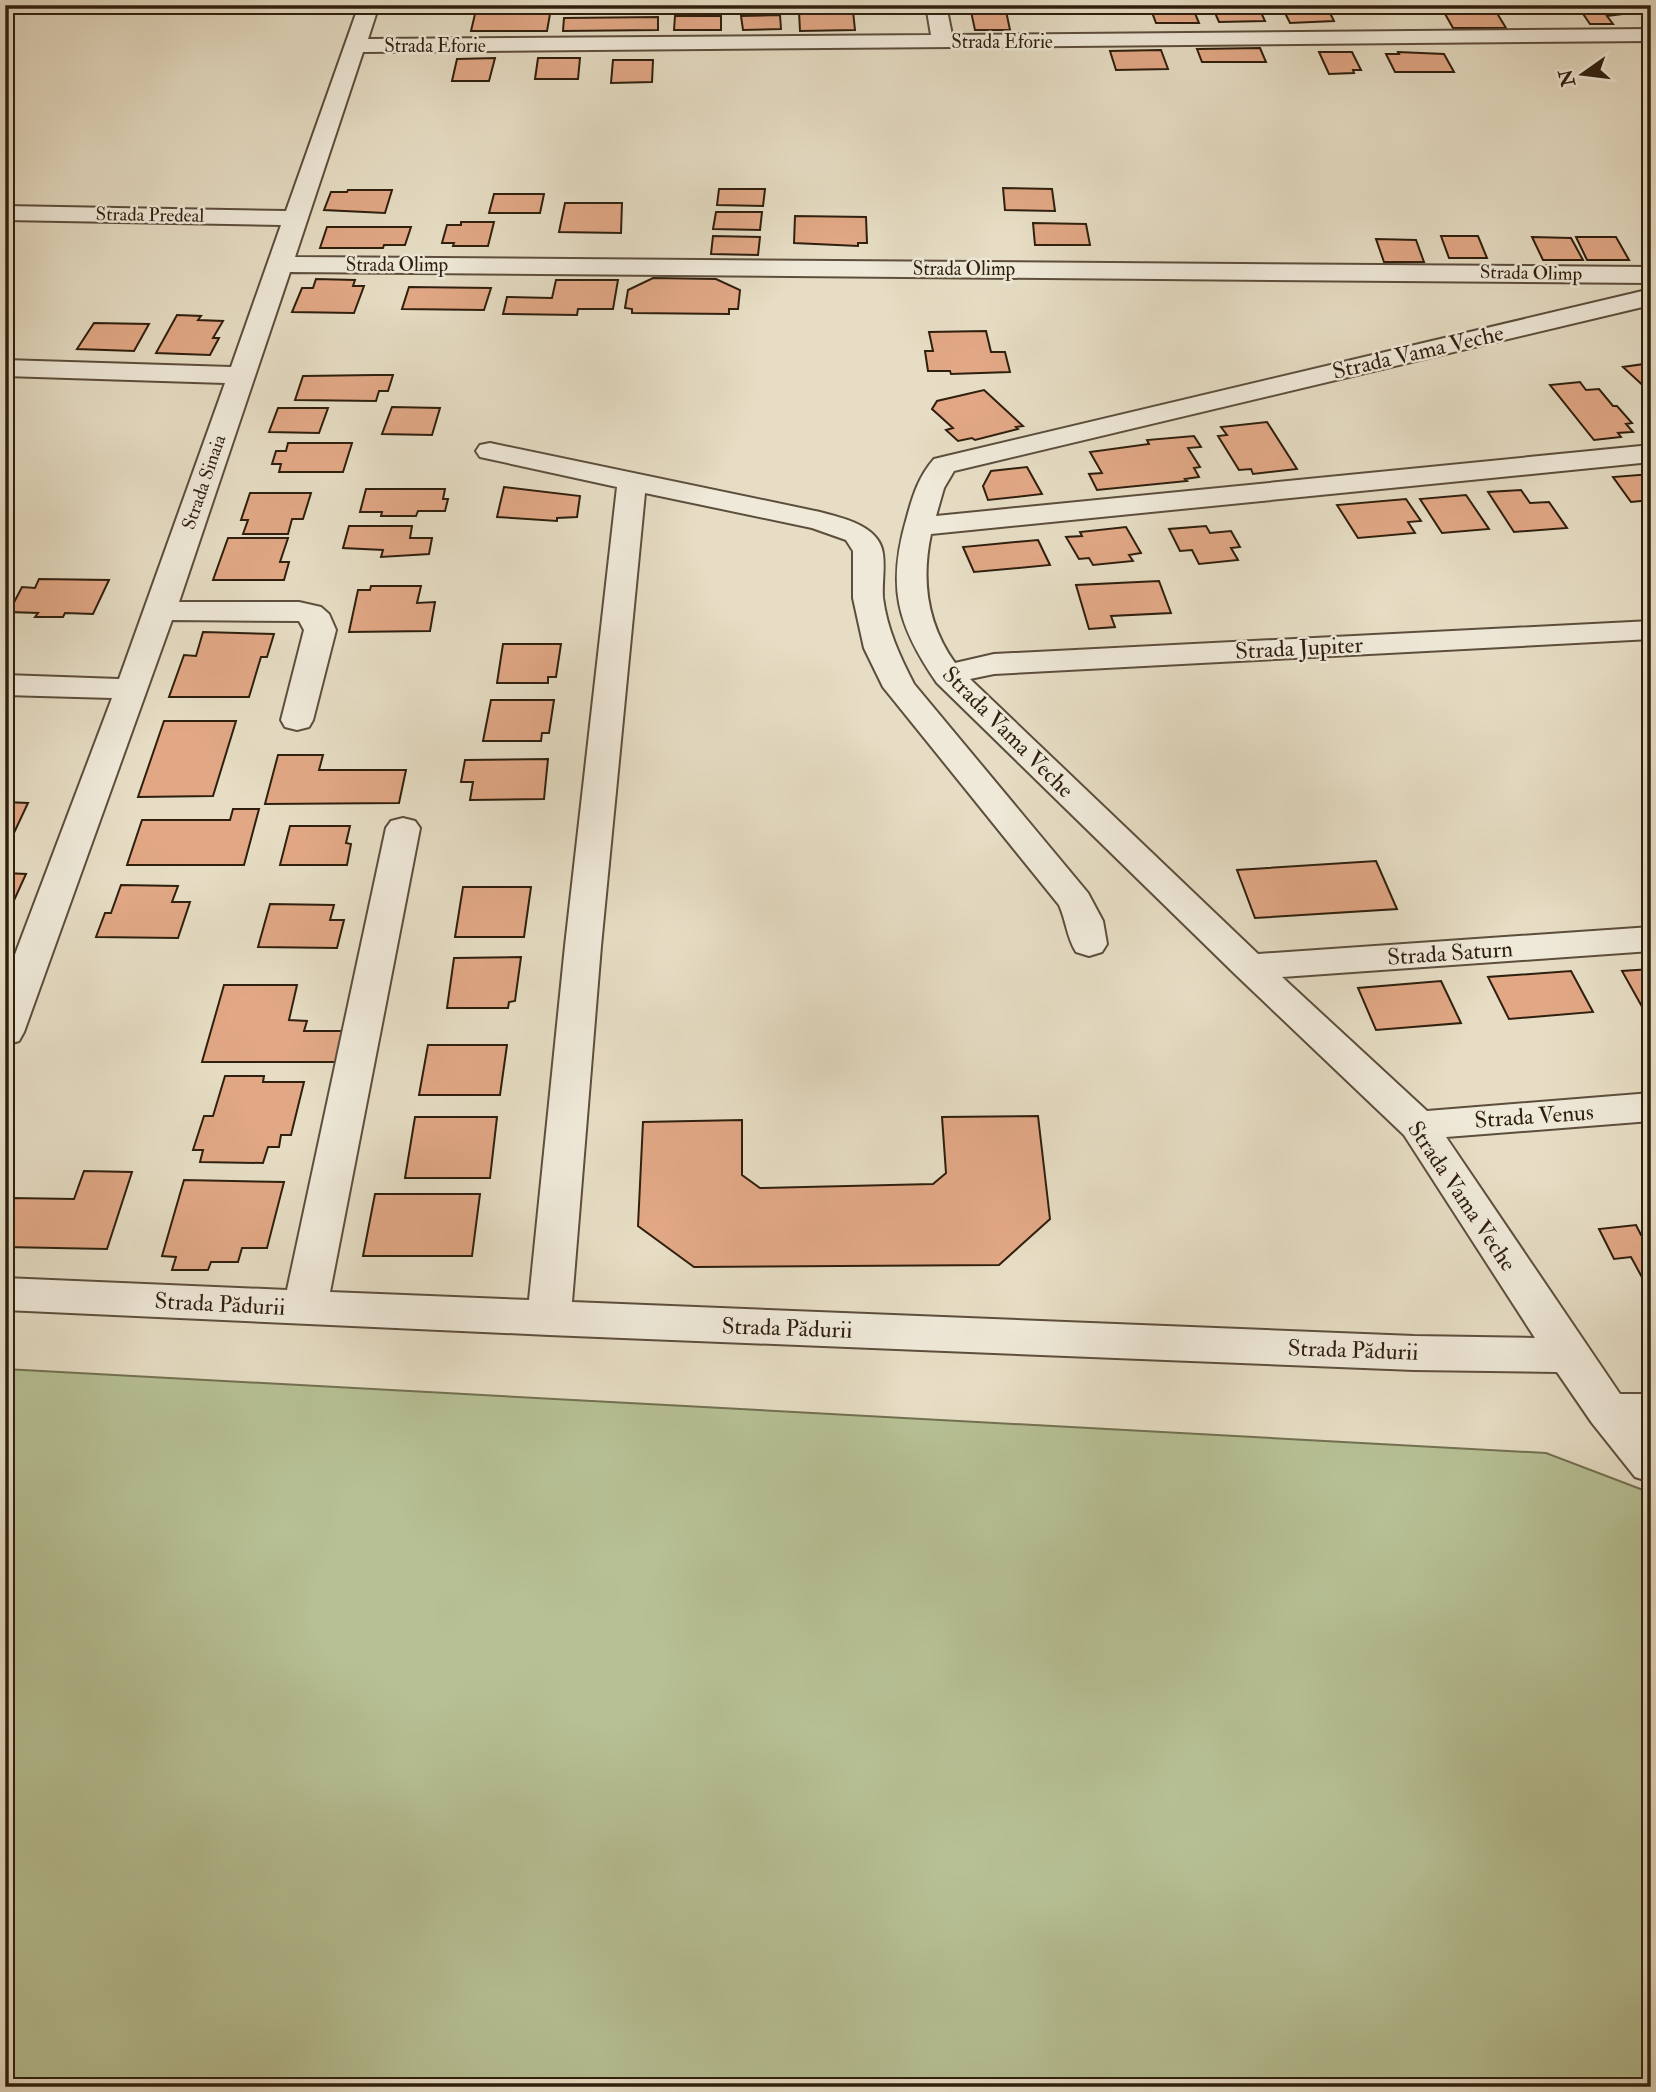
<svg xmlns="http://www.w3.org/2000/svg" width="1656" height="2092" viewBox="0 0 1656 2092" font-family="'IM FELL Double Pica',serif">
<rect width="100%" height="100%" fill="#e6ddc4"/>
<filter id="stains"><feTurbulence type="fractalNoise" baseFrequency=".00286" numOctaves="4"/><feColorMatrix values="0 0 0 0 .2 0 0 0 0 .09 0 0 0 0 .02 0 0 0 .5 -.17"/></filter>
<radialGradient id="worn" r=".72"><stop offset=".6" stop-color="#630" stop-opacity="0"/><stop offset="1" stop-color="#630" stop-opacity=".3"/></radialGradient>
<path fill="#b6c094" stroke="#727051" stroke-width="2" d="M 5,1369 L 1546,1453 L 1651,1493 L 1651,2087 L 5,2087 Z"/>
<path fill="#e2a886" stroke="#2f1f0e" stroke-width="2" d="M 409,5 L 450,5 L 449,11 L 408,11 Z
M 490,5 L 532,5 L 532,9 L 493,9 L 494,5 Z
M 1440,5 L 1492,5 L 1506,28 L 1453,28 Z
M 1577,5 L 1634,5 L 1639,12 L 1607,16 L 1613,24 L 1590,24 Z
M 1005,6 L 1010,30 L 975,30 L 970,7 Z
M 1192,6 L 1199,23 L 1156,23 L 1150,7 Z
M 1212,6 L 1258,6 L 1265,21 L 1219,22 Z
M 1282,7 L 1327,7 L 1334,21 L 1290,23 Z
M 853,11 L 855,30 L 800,31 L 799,12 Z
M 475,14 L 550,14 L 547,31 L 471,31 Z
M 780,15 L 781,29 L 743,30 L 741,16 Z
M 675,16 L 721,16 L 721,30 L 674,30 Z
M 658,17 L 658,30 L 563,31 L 564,18 Z
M 1260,48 L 1266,62 L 1202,62 L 1197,49 Z
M 1161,50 L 1168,69 L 1116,70 L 1110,51 Z
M 1319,52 L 1352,52 L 1361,70 L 1353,70 L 1354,73 L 1329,74 Z
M 1398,52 L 1444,54 L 1454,72 L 1395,72 L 1386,54 L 1399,54 Z
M 495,58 L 489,81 L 452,81 L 457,59 Z
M 538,58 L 580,58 L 578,79 L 535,79 Z
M 613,60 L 653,60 L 652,82 L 611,83 Z
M 1003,188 L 1052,189 L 1055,211 L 1005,210 Z
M 719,189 L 765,189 L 763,206 L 717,205 Z
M 348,190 L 392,190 L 385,213 L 324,210 L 331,192 L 347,192 Z
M 494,194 L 544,194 L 540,213 L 489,213 Z
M 565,203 L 622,203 L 621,233 L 559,232 Z
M 716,212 L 762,212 L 760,230 L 713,229 Z
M 795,216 L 866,217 L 867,243 L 858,243 L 858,246 L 794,243 Z
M 461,222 L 494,222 L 488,246 L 453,246 L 454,243 L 442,243 L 447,225 L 461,225 Z
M 1033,223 L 1086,224 L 1090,245 L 1035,245 Z
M 327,227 L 411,227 L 405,245 L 384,245 L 383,248 L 320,248 Z
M 713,236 L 760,237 L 758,255 L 711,254 Z
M 1441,236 L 1478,236 L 1487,258 L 1449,258 Z
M 1532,237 L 1571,238 L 1583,260 L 1543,260 Z
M 1576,237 L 1616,237 L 1629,260 L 1587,260 Z
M 1376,239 L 1416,240 L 1424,262 L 1384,262 Z
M 653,278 L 716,279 L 740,290 L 738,309 L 729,309 L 729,314 L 632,313 L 632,309 L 625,308 L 628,290 Z
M 316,279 L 355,280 L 353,286 L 364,286 L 354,313 L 292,312 L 302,288 L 313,288 Z
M 556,280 L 618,280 L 613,309 L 578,309 L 577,315 L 503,314 L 507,297 L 552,298 Z
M 409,287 L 491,288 L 484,310 L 402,309 Z
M 177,315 L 201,316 L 198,320 L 223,321 L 213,338 L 219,338 L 210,355 L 156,353 Z
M 94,323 L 149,324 L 134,351 L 77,349 Z
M 986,331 L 991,352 L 1005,352 L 1010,372 L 951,374 L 950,371 L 928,371 L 925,351 L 933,351 L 929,332 Z
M 1651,363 L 1651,393 L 1623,367 Z
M 375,375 L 393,375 L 388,391 L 379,391 L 376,401 L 295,400 L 303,376 Z
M 1580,382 L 1586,390 L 1599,389 L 1613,406 L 1617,406 L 1632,423 L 1626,424 L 1633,432 L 1618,433 L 1621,437 L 1594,440 L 1550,385 Z
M 984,390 L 1023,426 L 1016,427 L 1018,429 L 975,440 L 972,438 L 958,441 L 946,430 L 953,428 L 932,409 L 937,401 Z
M 392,407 L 440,408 L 432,435 L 382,434 Z
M 278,408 L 328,408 L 319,433 L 269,432 Z
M 1267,422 L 1297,469 L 1253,474 L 1251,469 L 1239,470 L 1218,436 L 1227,435 L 1221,427 Z
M 1194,436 L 1201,447 L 1188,448 L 1200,467 L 1194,468 L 1199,477 L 1185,479 L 1187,481 L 1097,490 L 1089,474 L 1102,473 L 1090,452 L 1149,444 L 1147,440 Z
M 288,443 L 352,443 L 343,472 L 279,472 L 281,464 L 272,464 L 276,451 L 286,451 Z
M 1027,467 L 1042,494 L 988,500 L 983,486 L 991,471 Z
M 1651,474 L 1651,500 L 1631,502 L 1613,477 Z
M 504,487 L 580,496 L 577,517 L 557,518 L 557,521 L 497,517 Z
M 366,489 L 445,489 L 443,499 L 448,499 L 445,511 L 418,511 L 416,516 L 381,516 L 382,512 L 360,512 Z
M 1521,490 L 1530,503 L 1549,502 L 1567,528 L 1514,532 L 1488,492 Z
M 250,493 L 311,493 L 303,519 L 292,519 L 288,534 L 243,534 L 248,520 L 241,520 Z
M 1466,495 L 1489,529 L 1442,533 L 1420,499 Z
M 1406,499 L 1421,521 L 1408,522 L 1415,533 L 1358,538 L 1337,505 Z
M 349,526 L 412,526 L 410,538 L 432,538 L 429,554 L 381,557 L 383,550 L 343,548 Z
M 1206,526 L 1210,533 L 1231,531 L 1240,547 L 1231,548 L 1238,560 L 1199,564 L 1192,550 L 1180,551 L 1169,529 Z
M 1126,527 L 1141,553 L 1129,555 L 1133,561 L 1093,565 L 1089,558 L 1079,559 L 1066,537 L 1082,536 L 1080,532 Z
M 228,538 L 288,538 L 280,562 L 289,562 L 284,580 L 213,580 Z
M 1038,540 L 1050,565 L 974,572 L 963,547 Z
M 39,579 L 109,580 L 93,614 L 65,613 L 63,617 L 35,617 L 38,613 L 9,612 L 22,587 L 35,588 Z
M 1159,581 L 1171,613 L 1111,616 L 1115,627 L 1089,629 L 1076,585 Z
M 371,586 L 421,586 L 417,603 L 435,602 L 430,631 L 349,632 L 358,590 L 370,590 Z
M 203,632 L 274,634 L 267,657 L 261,657 L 249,697 L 169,697 L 184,655 L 196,656 Z
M 503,644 L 561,644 L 556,677 L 548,677 L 548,683 L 497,683 Z
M 491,700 L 554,700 L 549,733 L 542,733 L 541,741 L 483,741 Z
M 164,721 L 236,721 L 213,796 L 138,797 Z
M 278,755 L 323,755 L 319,770 L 406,770 L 399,803 L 265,804 Z
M 548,759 L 544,799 L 470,800 L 473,782 L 461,782 L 465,760 Z
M 5,802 L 28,803 L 5,852 Z
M 233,809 L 259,809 L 244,865 L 127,865 L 142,820 L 230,820 Z
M 290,826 L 350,826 L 346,843 L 351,844 L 347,865 L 280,865 Z
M 1376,861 L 1397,909 L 1255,918 L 1237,870 Z
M 5,873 L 26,874 L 11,907 L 5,907 Z
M 121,885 L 178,886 L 172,902 L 190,902 L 178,938 L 96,937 L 105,913 L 111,913 Z
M 463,887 L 531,887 L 524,937 L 455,937 Z
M 270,904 L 334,905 L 330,920 L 344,920 L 337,948 L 258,947 Z
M 521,957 L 515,1001 L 509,1002 L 508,1008 L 447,1008 L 454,958 Z
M 1651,969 L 1651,1012 L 1645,1012 L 1622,971 Z
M 1571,971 L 1593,1012 L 1509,1019 L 1488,977 Z
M 1441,981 L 1461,1023 L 1376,1030 L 1358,988 Z
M 224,985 L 297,985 L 289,1020 L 307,1021 L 304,1031 L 343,1031 L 337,1062 L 202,1062 Z
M 428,1045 L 507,1045 L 500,1095 L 419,1095 Z
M 225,1076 L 264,1076 L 263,1082 L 304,1082 L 291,1135 L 281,1135 L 279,1147 L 268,1147 L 263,1163 L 200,1162 L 203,1150 L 193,1150 L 204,1116 L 213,1116 Z
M 1038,1116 L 1050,1219 L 999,1265 L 694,1267 L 638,1226 L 643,1122 L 742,1120 L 742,1175 L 760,1188 L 933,1184 L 946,1173 L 942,1117 Z
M 415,1117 L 497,1117 L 490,1178 L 405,1178 Z
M 84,1171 L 132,1172 L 107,1249 L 5,1247 L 5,1214 L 11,1198 L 74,1199 Z
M 184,1180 L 284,1182 L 267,1248 L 242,1248 L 238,1262 L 211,1262 L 208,1270 L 172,1270 L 176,1257 L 162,1256 Z
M 375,1194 L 480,1194 L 472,1256 L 363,1256 Z
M 1636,1225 L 1641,1235 L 1651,1234 L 1651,1294 L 1631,1257 L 1614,1259 L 1599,1229 Z"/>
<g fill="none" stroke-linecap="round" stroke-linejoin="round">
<g stroke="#5d4e3c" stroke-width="4">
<path id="minor" d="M 359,5 L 379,5 L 368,39 L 931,35 L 926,5 L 946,5 L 952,35 L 1651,29 L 1651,41 L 363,52 L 295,257 L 1651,267 L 1651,283 L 290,272 L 179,602 L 299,602 L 321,607 L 329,614 L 336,630 L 313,720 L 309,727 L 297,730 L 285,727 L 281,720 L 304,630 L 299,621 L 172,620 L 24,1032 L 19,1041 L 5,1045 L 5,981 L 112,698 L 5,695 L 5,675 L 119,679 L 225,383 L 5,376 L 5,360 L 231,367 L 281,225 L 5,220 L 5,206 L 286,211 Z
M 1651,289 L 1651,305 L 954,471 L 944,488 L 936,516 L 1651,445 L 1651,462 L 931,534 C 921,581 927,624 955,663 L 994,654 L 1651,621 L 1651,639 L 994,674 L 970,679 L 1258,954 L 1651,927 L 1651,951 L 1282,977 L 1427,1111 L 1651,1093 L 1651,1121 L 1446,1137 L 1620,1394 L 1651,1394 L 1651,1428 L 1648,1428 L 1651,1431 L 1651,1482 L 1635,1477 L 1592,1423 L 1557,1372 L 1414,1370 L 549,1335 L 5,1310 L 5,1278 L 287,1290 L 386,828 L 391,821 L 403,818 L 415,821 L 420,828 L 330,1292 L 529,1300 L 565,946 L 617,487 L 480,457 L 476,451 L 480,445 L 490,443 L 820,512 C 843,518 880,526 883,554 C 885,569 882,583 883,598 C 887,629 900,657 914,684 L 1088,893 L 1103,921 L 1107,944 L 1102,952 L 1089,956 L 1076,952 C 1067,938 1066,920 1059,905 L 883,687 L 864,648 L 853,598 L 853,551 L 846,540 L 812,528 L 645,493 L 601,946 L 572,1302 L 1414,1336 L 1535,1338 L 1404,1135 L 1236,975 L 937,683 C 896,624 887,585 907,517 C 913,495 919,476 934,459 Z"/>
</g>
<use href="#minor" fill="#efe9d9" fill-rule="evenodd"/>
</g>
<g text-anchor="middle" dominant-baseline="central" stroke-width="5" stroke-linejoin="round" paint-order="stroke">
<g font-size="19" fill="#2f1f0e" stroke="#efe9d9">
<text x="1002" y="42">Strada Eforie</text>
<text x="435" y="46">Strada Eforie</text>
<text transform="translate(150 215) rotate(1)">Strada Predeal</text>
<text x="397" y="265">Strada Olimp</text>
<text x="964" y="269">Strada Olimp</text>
<text transform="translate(1531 273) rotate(1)">Strada Olimp</text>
<text transform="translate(204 482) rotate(-71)">Strada Sinaia</text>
</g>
<g font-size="23" fill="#2f1f0e" stroke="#efe9d9">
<text transform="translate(1418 352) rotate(-13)">Strada Vama Veche</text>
<text transform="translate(1299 648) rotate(-3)">Strada Jupiter</text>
<text transform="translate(1008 732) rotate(45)">Strada Vama Veche</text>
<text transform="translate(1450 953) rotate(-4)">Strada Saturn</text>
<text transform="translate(1534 1116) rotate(-4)">Strada Venus</text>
<text transform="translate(1462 1196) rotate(56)">Strada Vama Veche</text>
<text transform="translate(220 1304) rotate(3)">Strada Pădurii</text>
<text transform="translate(787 1328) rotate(2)">Strada Pădurii</text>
<text transform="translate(1353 1350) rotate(2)">Strada Pădurii</text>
</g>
</g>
<rect width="1656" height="2092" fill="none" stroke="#e6ddc4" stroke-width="28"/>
<rect x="7" y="7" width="1642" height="2078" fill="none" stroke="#2f1f0e" stroke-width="3.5"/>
<rect x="14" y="14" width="1628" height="2064" fill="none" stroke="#2f1f0e" stroke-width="2"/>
<g transform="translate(1583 74) rotate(256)" stroke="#efe9d9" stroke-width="5" paint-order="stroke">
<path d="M0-5L12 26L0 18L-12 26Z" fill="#2f1f0e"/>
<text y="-10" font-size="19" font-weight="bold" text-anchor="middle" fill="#2f1f0e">N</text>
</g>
<rect width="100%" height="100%" filter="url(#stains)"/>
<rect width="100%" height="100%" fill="url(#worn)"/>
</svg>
